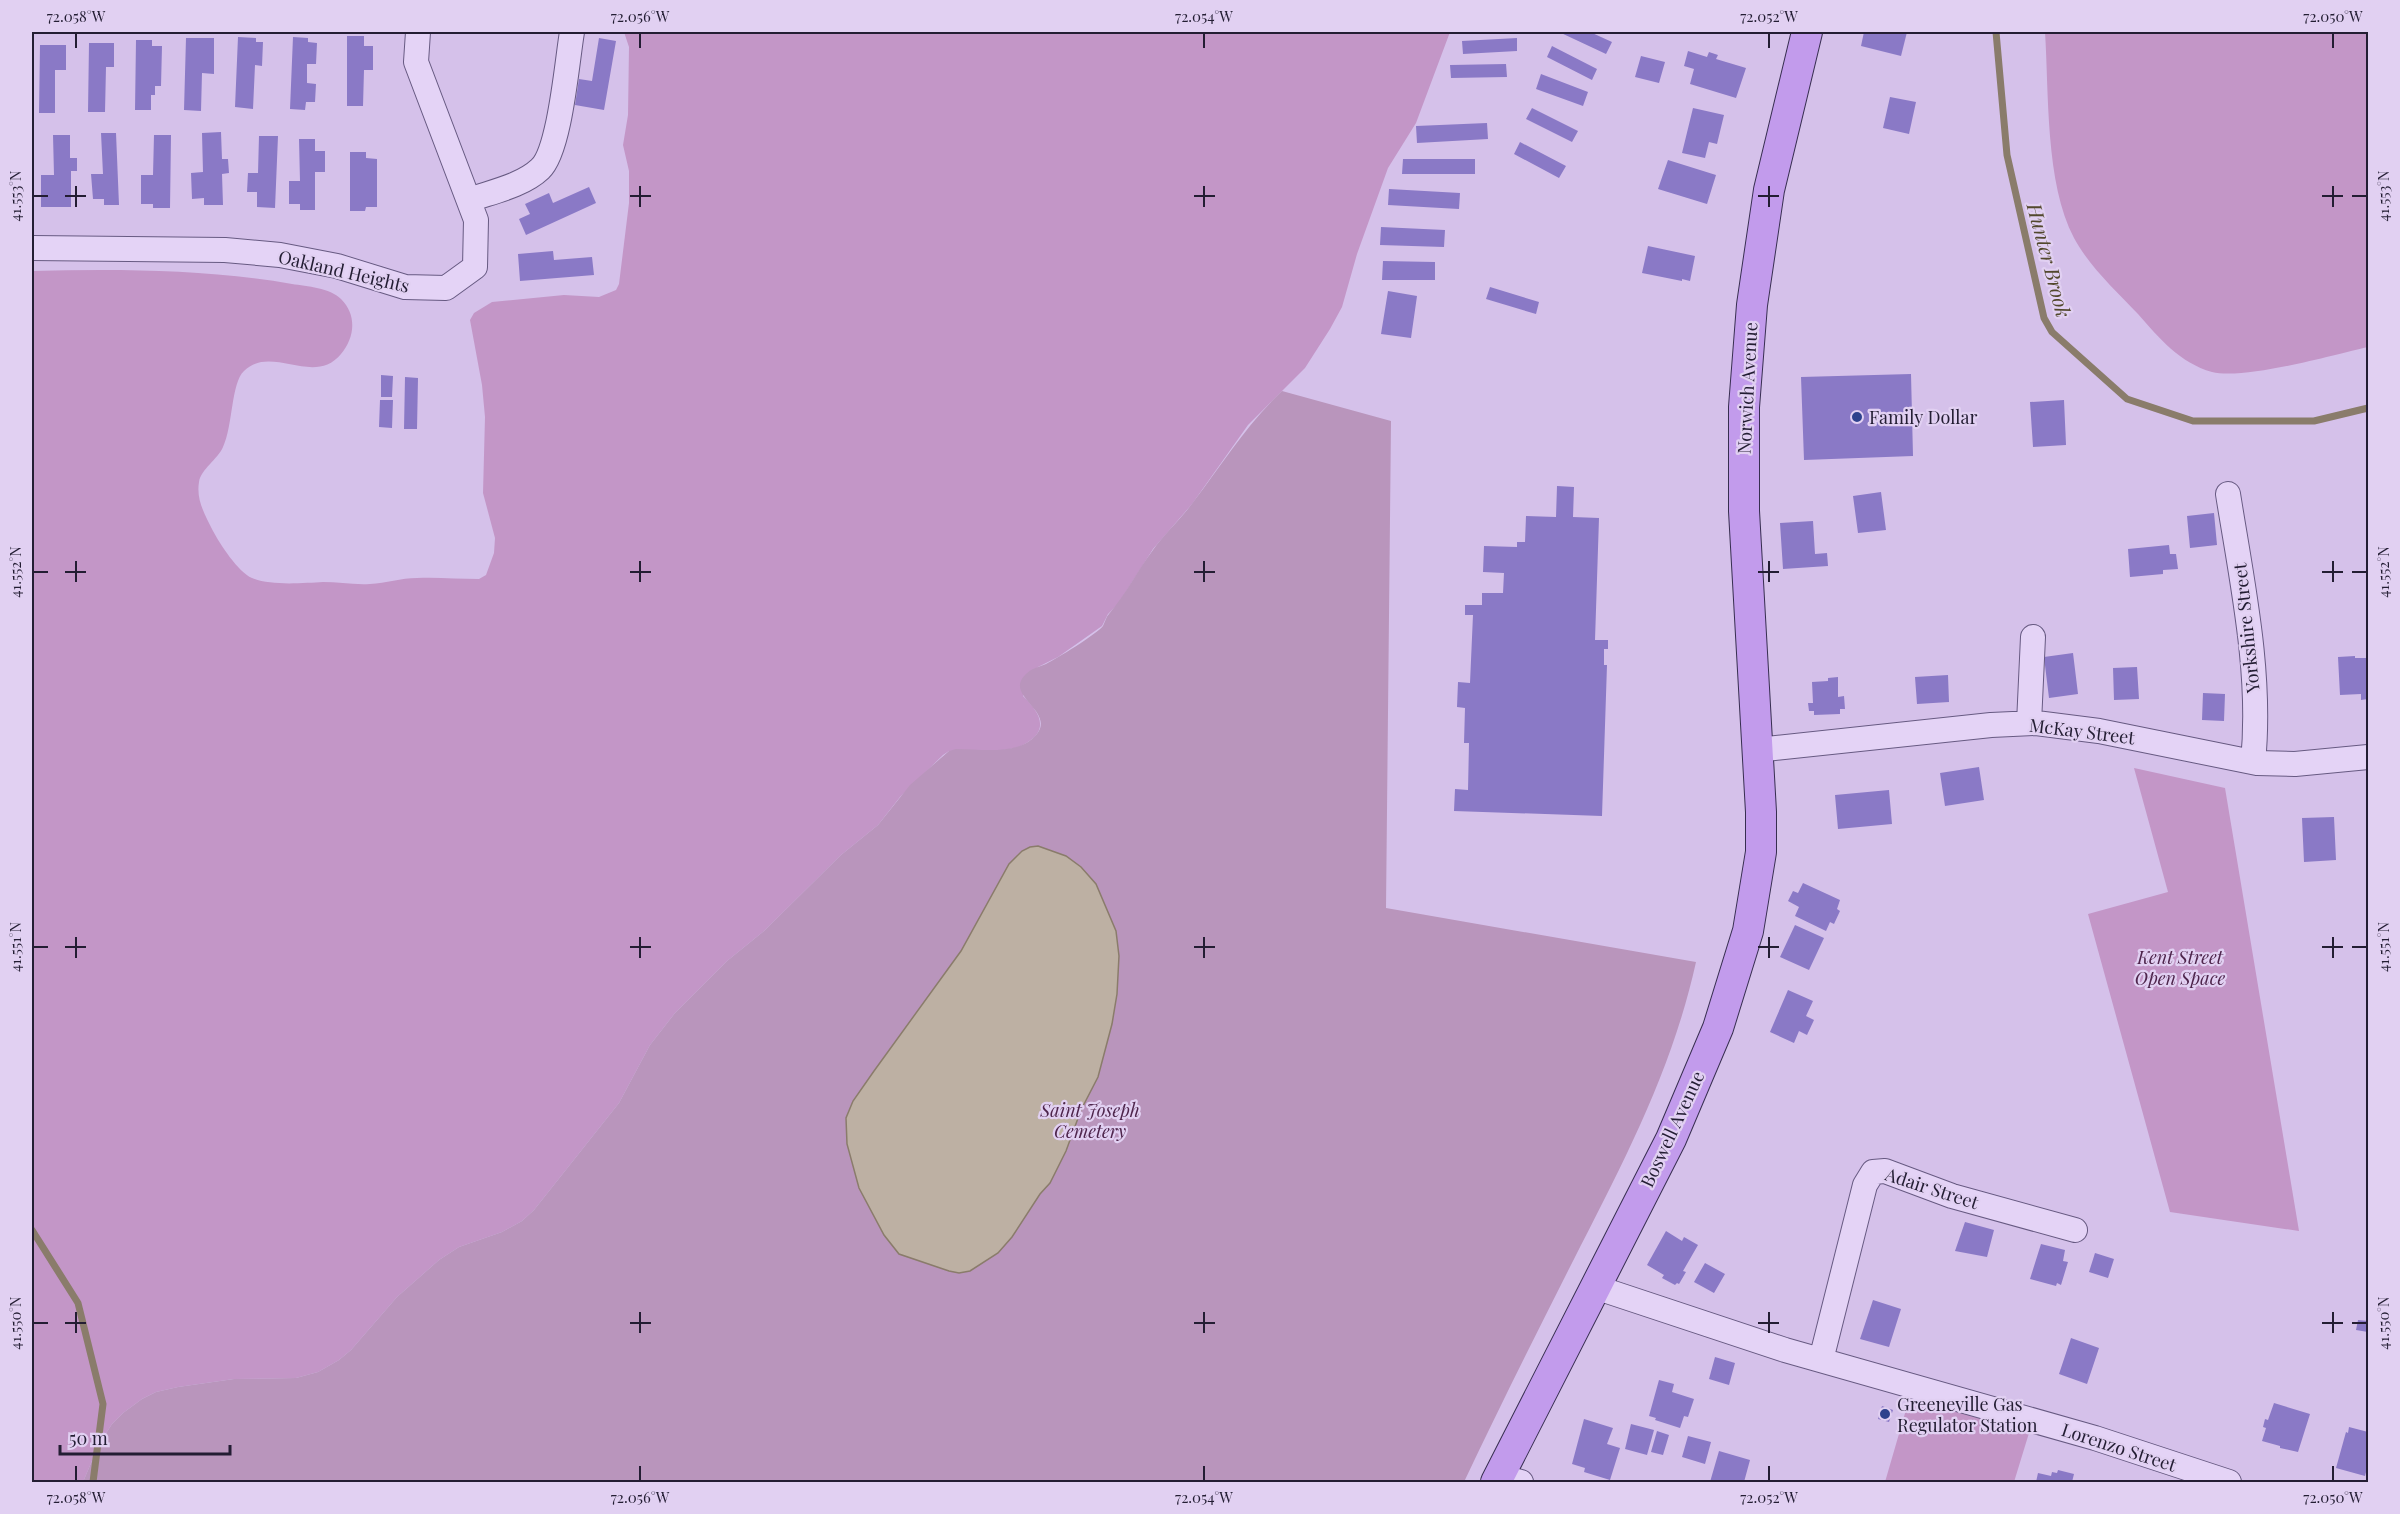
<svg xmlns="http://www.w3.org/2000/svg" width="2400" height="1514" viewBox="0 0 2400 1514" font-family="'Playfair Display',serif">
<rect width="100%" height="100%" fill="#d5c1ea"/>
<path fill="#c396c7" d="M 624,32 L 1450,32 L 1416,123 L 1388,168 L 1357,254 L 1342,307 L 1330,329 L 1305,368 L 1248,425 L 1192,504 L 1153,549 L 1118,604 L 1108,614 L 1102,626 L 1058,657 L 1038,667 L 1023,696 C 1036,709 1049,725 1032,739 C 1027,743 1021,747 1015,748 C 995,753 970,750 949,751 L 943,755 L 900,797 L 878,825 L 841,855 L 764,931 L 727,961 L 675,1013 L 650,1045 L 619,1103 L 534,1210 L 522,1221 L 502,1232 L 459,1247 L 439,1260 L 397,1297 L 351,1350 L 339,1360 L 318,1372 L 296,1378 L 234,1379 L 178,1387 L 156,1392 L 142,1399 L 123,1413 L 112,1424 L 99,1444 L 83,1482 L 32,1482 L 32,271 C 118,269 206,269 292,284 C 307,286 330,288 341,299 C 357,315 355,337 341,354 C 314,387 271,344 244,371 C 231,383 233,426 223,447 C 218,459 201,469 199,482 C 196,500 205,515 213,531 C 220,544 238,572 252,578 C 269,586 304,583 323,582 C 338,582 354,585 370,584 C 386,583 401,578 417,578 C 437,577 458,579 479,579 L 486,575 L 494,553 L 495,538 L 483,493 L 485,417 L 482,385 L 470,320 L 474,313 L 492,302 L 564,295 L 599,297 L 616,290 L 619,284 L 629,203 L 629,171 L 623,145 L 628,115 L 629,47 Z
M 2045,32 L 2368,32 L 2368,347 C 2333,355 2245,380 2212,372 C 2180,363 2159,338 2138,314 C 2116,291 2089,266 2074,238 C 2045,183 2049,93 2045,32 Z
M 2134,768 L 2225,788 L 2299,1231 L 2170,1212 L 2088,914 L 2168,892 Z
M 1910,1396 L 2029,1433 L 2014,1482 L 1885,1482 Z"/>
<path fill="#b995bc" d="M 1282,391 L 1391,421 L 1386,908 L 1696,962 C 1672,1071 1623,1163 1573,1261 C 1536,1334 1499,1408 1464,1482 L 83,1482 L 99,1444 L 112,1424 L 123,1413 L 142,1399 L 156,1392 L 178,1387 L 234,1379 L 296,1378 L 318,1372 L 339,1360 L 351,1350 L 397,1297 L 439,1260 L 459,1247 L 502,1232 L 522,1221 L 534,1210 L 619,1103 L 650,1045 L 675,1013 L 727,961 L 764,931 L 841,855 L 878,825 L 910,785 L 949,751 L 956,749 C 980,749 1013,755 1032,739 C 1063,713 1001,697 1026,674 C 1032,668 1039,667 1046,664 C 1056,659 1097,634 1103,626 C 1105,622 1106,617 1109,614 C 1126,594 1137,571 1153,550 C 1165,533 1182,518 1194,501 C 1223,463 1247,424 1282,391 Z"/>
<path fill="#bdb0a3" stroke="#8a7c6b" stroke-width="1.5" d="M 1038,846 L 1066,856 L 1081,867 L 1096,884 L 1116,931 L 1119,956 L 1117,994 L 1112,1024 L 1098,1077 L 1081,1110 L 1066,1151 L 1050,1183 L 1040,1194 L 1012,1237 L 998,1253 L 970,1271 L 959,1273 L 949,1271 L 899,1254 L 884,1235 L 859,1188 L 847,1144 L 846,1118 L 853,1101 L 874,1071 L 961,951 L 1009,864 L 1022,851 L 1030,847 Z"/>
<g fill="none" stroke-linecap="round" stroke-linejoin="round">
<path stroke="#8a7c6b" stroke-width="7" d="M 1996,32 L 2007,155 L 2044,318 L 2052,332 L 2127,399 L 2193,421 L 2314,421 L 2368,408
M 32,1230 L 78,1303 L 103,1404 L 93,1482"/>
</g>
<path fill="#8a79c6" d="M 1559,32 L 1590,32 L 1612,42 L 1606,54 Z
M 1864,32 L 1907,32 L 1901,56 L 1861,46 Z
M 347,36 L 364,36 L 364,46 L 373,46 L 373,70 L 364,70 L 363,106 L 347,106 Z
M 238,37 L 256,38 L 256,42 L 263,42 L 262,66 L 255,65 L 253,109 L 235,107 Z
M 293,37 L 308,38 L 308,42 L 317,43 L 316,64 L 307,64 L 307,83 L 316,84 L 315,102 L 306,102 L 305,110 L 290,109 Z
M 186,38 L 214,38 L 214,74 L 202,73 L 201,111 L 184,110 Z
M 599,38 L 616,41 L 604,110 L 575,105 L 579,79 L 592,81 Z
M 1517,38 L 1517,51 L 1463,54 L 1462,41 Z
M 136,40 L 152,40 L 152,46 L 162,46 L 161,86 L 155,86 L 155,95 L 151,95 L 151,110 L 135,110 Z
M 89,43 L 114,43 L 114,67 L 106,67 L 105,112 L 88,112 Z
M 40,45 L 66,45 L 66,70 L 55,70 L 55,113 L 39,113 Z
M 1552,46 L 1597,69 L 1592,80 L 1547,57 Z
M 1688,51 L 1707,57 L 1709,52 L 1718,55 L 1716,59 L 1746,68 L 1736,98 L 1690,84 L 1694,69 L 1684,66 Z
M 1641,56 L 1665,62 L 1659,83 L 1635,77 Z
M 1506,64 L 1507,77 L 1451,78 L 1450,65 Z
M 1541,74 L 1588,92 L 1583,106 L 1536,89 Z
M 1890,97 L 1916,102 L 1909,134 L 1883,128 Z
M 1532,108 L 1578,131 L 1572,142 L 1526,119 Z
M 1693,108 L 1724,115 L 1717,144 L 1709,142 L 1705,158 L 1682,153 Z
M 1487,123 L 1488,139 L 1417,143 L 1416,126 Z
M 221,132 L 222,159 L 228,159 L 229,173 L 222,174 L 223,205 L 204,205 L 204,198 L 192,199 L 191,173 L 203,172 L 202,133 Z
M 101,133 L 116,133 L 119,205 L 104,205 L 104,199 L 93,199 L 91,174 L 103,174 Z
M 53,135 L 70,135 L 70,158 L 77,158 L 77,171 L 71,171 L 71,207 L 41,207 L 41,175 L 54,175 Z
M 154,135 L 171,135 L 170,208 L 153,208 L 153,204 L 141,204 L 141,175 L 153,175 Z
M 259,136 L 278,136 L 275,208 L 257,207 L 257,192 L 247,192 L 248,173 L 258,173 Z
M 299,139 L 315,139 L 315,151 L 325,151 L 325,172 L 315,172 L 315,210 L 300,210 L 300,204 L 289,204 L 289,181 L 300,181 Z
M 1520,142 L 1566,166 L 1559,178 L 1514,154 Z
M 350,152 L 366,152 L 366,158 L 377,159 L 377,207 L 366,207 L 365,211 L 350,211 Z
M 1403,159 L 1475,159 L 1475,174 L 1402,174 Z
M 1668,160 L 1716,175 L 1707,204 L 1658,189 Z
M 589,187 L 596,203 L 526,235 L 519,219 L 530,214 L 525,204 L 549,193 L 553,203 Z
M 1389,189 L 1460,193 L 1459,209 L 1388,205 Z
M 1381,227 L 1445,230 L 1444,247 L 1380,245 Z
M 1648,246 L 1695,256 L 1690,281 L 1682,279 L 1682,281 L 1642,273 Z
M 553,251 L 554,260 L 592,257 L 594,275 L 520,281 L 518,254 Z
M 1383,261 L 1435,262 L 1435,280 L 1382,280 Z
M 1490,287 L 1539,302 L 1536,314 L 1486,299 Z
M 1388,291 L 1417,296 L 1411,338 L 1381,334 Z
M 1911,374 L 1913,456 L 1804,460 L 1801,377 Z
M 381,375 L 393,376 L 392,397 L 381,397 Z
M 405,377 L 418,378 L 417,429 L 404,429 Z
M 380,400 L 393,400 L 392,428 L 379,427 Z
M 2064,400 L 2066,445 L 2033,447 L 2030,402 Z
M 1557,486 L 1574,487 L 1573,517 L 1599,518 L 1595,640 L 1608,640 L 1608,649 L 1604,649 L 1604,665 L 1607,665 L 1602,816 L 1454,811 L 1455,789 L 1468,790 L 1469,743 L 1464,743 L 1465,708 L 1457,707 L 1458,682 L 1470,683 L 1473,615 L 1465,615 L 1465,605 L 1482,605 L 1482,593 L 1503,593 L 1504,573 L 1483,572 L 1484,546 L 1517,547 L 1517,542 L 1525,542 L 1526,516 L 1556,517 Z
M 1881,492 L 1886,530 L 1858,533 L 1853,496 Z
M 2214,513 L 2217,545 L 2190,548 L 2187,516 Z
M 1813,521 L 1815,554 L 1827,553 L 1828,566 L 1783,569 L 1780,523 Z
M 2169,545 L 2170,554 L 2176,554 L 2178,569 L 2163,570 L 2163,574 L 2130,577 L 2128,549 Z
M 2073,653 L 2078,694 L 2049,698 L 2044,657 Z
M 2355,656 L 2355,658 L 2368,658 L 2368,699 L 2361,700 L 2361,694 L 2340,695 L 2338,657 Z
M 2137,667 L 2139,699 L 2114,700 L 2113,668 Z
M 1948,675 L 1949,702 L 1917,704 L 1915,677 Z
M 1838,677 L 1838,697 L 1844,696 L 1845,709 L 1840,709 L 1840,714 L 1814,715 L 1814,711 L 1809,711 L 1808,703 L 1813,703 L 1812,682 L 1828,681 L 1828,678 Z
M 2203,693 L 2225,694 L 2224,721 L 2202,720 Z
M 1979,767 L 1984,800 L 1945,806 L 1940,773 Z
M 1889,790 L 1892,824 L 1838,829 L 1835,795 Z
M 2334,817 L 2336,860 L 2304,862 L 2302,818 Z
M 1803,883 L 1840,900 L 1837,909 L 1840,911 L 1834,924 L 1830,922 L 1826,931 L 1795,916 L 1799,907 L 1788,901 L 1793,891 L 1798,893 Z
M 1795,925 L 1824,938 L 1809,970 L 1780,957 Z
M 1788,990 L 1813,1001 L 1806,1016 L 1814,1020 L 1807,1035 L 1799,1031 L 1794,1043 L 1770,1032 Z
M 1965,1222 L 1994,1230 L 1987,1257 L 1955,1251 Z
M 1666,1231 L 1682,1241 L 1684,1237 L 1698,1245 L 1683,1271 L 1686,1272 L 1679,1284 L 1677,1283 L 1675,1285 L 1662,1278 L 1664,1275 L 1647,1265 Z
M 2041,1244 L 2065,1250 L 2063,1261 L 2068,1262 L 2061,1285 L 2057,1283 L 2056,1286 L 2030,1279 Z
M 2095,1253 L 2114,1259 L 2108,1278 L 2089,1272 Z
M 1705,1263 L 1725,1274 L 1714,1293 L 1694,1282 Z
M 1873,1300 L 1901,1309 L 1889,1347 L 1860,1339 Z
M 2358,1320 L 2368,1321 L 2368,1332 L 2356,1330 Z
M 2071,1338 L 2099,1348 L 2087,1384 L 2059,1374 Z
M 1715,1357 L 1735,1363 L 1729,1385 L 1709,1379 Z
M 1659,1380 L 1674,1384 L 1672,1392 L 1694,1399 L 1688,1417 L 1684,1416 L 1680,1428 L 1655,1420 L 1656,1418 L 1649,1416 Z
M 2274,1403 L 2310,1414 L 2298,1452 L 2280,1448 L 2280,1446 L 2262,1441 L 2266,1428 L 2263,1427 L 2265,1419 L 2268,1420 Z
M 1882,1406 L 1893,1410 L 1889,1422 L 1878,1419 Z
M 1584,1419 L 1613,1428 L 1607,1444 L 1620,1448 L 1610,1480 L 1584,1472 L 1585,1468 L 1572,1464 Z
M 1631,1424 L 1654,1430 L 1647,1455 L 1625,1449 Z
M 2349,1427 L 2368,1432 L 2368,1464 L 2365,1476 L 2336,1468 L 2346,1432 L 2348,1433 Z
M 1657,1431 L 1669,1435 L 1663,1455 L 1651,1452 Z
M 1688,1436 L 1711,1442 L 1705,1464 L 1682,1457 Z
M 1719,1451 L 1750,1460 L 1744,1482 L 1710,1482 Z
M 2058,1470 L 2074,1474 L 2072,1482 L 2036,1482 L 2038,1473 L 2051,1476 L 2052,1472 L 2057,1473 Z"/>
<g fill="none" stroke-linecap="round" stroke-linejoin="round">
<g stroke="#675a82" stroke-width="26">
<path id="minor" d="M 469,200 C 491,192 522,186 540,169 C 560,151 567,61 572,32
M 32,248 L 225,250 L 280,255 L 337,266 L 405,287 L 446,288 L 475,267 L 476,220 L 416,62 L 418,32
M 2228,494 C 2242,582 2262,674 2253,762
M 2029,723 L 2033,637
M 1757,750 L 1991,725 L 2036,723 L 2099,731 L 2257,763 L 2295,764 L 2368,757
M 1595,1287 L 1785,1350 L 2095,1438 L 2229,1482
M 1821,1360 L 1865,1185 L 1873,1172 L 1885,1171 L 1952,1196 L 2075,1230
M 1499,1476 L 1521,1482"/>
</g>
<g stroke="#372e50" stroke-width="32">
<path id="major" d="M 1496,1482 L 1671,1139 L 1718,1028 L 1748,931 L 1761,852 L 1761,812 L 1744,511 L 1744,407 L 1752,305 L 1769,190 L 1807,32"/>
</g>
<use href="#minor" stroke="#e4d3f6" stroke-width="24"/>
<use href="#major" stroke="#c29bec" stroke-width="30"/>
</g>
<path fill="none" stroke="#231d33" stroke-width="2" d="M 76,33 L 76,48M 640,33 L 640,48M 1204,33 L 1204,48M 1769,33 L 1769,48M 2333,33 L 2333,48M 76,186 L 76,207M 640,186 L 640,207M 1204,186 L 1204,207M 1769,186 L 1769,207M 2333,186 L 2333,207M 33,196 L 48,196M 65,196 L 86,196M 630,196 L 651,196M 1194,196 L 1215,196M 1758,196 L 1779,196M 2322,196 L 2343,196M 2352,196 L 2367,196M 76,561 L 76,582M 640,561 L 640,582M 1204,561 L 1204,582M 1769,561 L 1769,582M 2333,561 L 2333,582M 33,572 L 48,572M 65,572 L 86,572M 630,572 L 651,572M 1194,572 L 1215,572M 1758,572 L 1779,572M 2322,572 L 2343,572M 2352,572 L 2367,572M 76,937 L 76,958M 640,937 L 640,958M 1204,937 L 1204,958M 1769,937 L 1769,958M 2333,937 L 2333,958M 33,947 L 48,947M 65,947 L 86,947M 630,947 L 651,947M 1194,947 L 1215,947M 1758,947 L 1779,947M 2322,947 L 2343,947M 2352,947 L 2367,947M 76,1312 L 76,1333M 640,1312 L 640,1333M 1204,1312 L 1204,1333M 1769,1312 L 1769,1333M 2333,1312 L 2333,1333M 33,1323 L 48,1323M 65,1323 L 86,1323M 630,1323 L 651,1323M 1194,1323 L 1215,1323M 1758,1323 L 1779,1323M 2322,1323 L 2343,1323M 2352,1323 L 2367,1323M 76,1466 L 76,1481M 640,1466 L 640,1481M 1204,1466 L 1204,1481M 1769,1466 L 1769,1481M 2333,1466 L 2333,1481"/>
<g fill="#2e428d" stroke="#e1d0f2" stroke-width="2">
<circle cx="1857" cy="417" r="6"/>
<circle cx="1885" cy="1414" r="6"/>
</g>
<g text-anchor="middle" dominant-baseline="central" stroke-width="4.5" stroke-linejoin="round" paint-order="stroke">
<g font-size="18" fill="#231d33" stroke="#e1d0f2">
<text transform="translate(344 271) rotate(13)">Oakland Heights</text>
<text transform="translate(1747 388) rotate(-87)">Norwich Avenue</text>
<text transform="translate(2246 628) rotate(-96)">Yorkshire Street</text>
<text transform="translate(2082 731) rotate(7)">McKay Street</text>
<text transform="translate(1672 1129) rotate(-65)">Boswell Avenue</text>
<text transform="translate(1932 1188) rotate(18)">Adair Street</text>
<text transform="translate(2119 1447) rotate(18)">Lorenzo Street</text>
</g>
<g font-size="18" fill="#231d33" stroke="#e1d0f2" text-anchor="start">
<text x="1869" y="417">Family Dollar</text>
<text x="1897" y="1404">Greeneville Gas<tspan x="1897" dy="21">Regulator Station</tspan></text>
</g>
<g font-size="18" font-style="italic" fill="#4e254c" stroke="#e1d0f2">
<text x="2180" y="957">Kent Street<tspan x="2180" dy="21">Open Space</tspan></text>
<text x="1090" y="1110">Saint Joseph<tspan x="1090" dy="21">Cemetery</tspan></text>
</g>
<g font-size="20" font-style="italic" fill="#52482d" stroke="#e1d0f2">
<text transform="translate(2050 260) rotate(75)">Hunter Brook</text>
</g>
</g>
<rect width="2400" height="1514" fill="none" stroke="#e1d0f2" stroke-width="66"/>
<path d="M60 1445v9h170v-9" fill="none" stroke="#231d33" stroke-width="3"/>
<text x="69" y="1445" font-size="18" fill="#231d33" stroke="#e1d0f2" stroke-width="4.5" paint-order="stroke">50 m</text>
<rect x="33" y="33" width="2334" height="1448" fill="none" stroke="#231d33" stroke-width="2"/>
<g font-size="15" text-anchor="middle" fill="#231d33">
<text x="76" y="22">72.058°W</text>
<text x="640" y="22">72.056°W</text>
<text x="1204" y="22">72.054°W</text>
<text x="1769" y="22">72.052°W</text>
<text x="2333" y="22">72.050°W</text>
<text transform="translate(16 196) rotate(-90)" y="5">41.553°N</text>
<text transform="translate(2384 196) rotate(-90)" y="5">41.553°N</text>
<text transform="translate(16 572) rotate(-90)" y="5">41.552°N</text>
<text transform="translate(2384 572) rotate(-90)" y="5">41.552°N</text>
<text transform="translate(16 947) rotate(-90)" y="5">41.551°N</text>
<text transform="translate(2384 947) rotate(-90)" y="5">41.551°N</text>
<text transform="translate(16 1323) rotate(-90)" y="5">41.550°N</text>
<text transform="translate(2384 1323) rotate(-90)" y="5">41.550°N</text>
<text x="76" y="1503">72.058°W</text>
<text x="640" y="1503">72.056°W</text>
<text x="1204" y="1503">72.054°W</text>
<text x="1769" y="1503">72.052°W</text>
<text x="2333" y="1503">72.050°W</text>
</g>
</svg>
